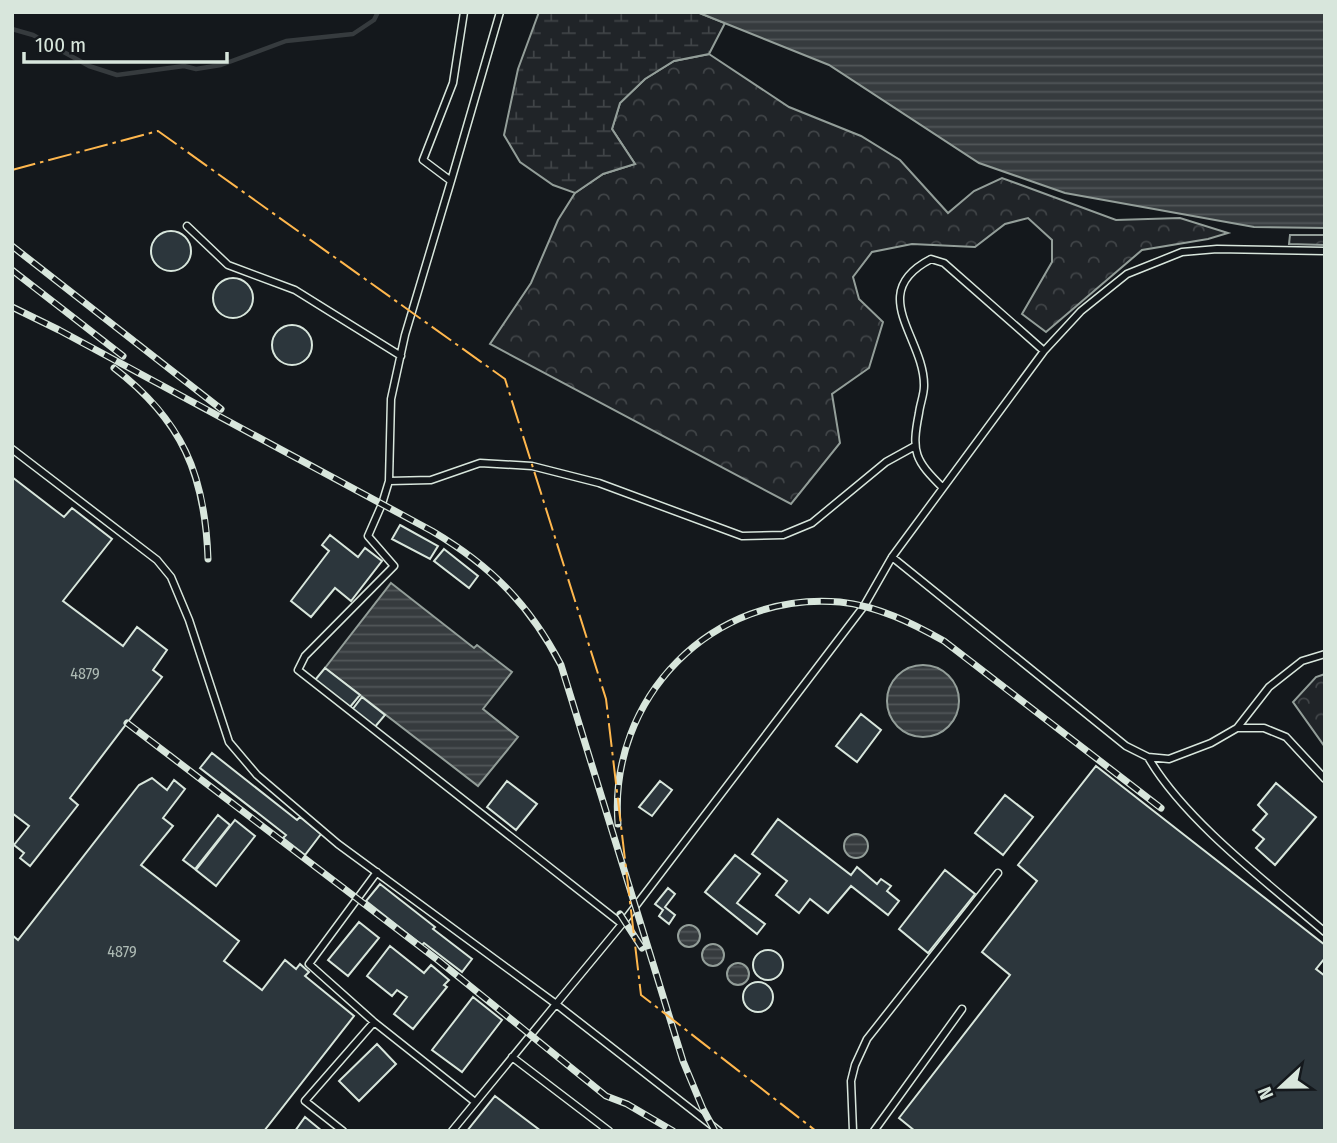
<svg xmlns="http://www.w3.org/2000/svg" width="1337" height="1143" viewBox="0 0 1337 1143" font-family="'Fira Sans Condensed',sans-serif">
<defs>
<pattern id="forest-crowns" width="20" height="18" patternUnits="userSpaceOnUse" patternTransform="scale(1.75)"><rect width="20" height="18" fill="#202428"/><path d="M2 6a3 3 0 1 1 6 0M12 15a3 3 0 1 1 6 0" fill="none" stroke="#404447"/></pattern>
<pattern id="wetland-marsh" width="20" height="14" patternUnits="userSpaceOnUse" patternTransform="scale(1.75)"><rect width="20" height="14" fill="#202428"/><path d="M1 5h8M5 5V1M11 12h8M15 12V8" fill="none" stroke="#404447"/></pattern>
<pattern id="water-rules" width="6" height="5" patternUnits="userSpaceOnUse" patternTransform="scale(1.75)"><rect width="6" height="5" fill="#363b3e"/><path d="M0 2.5h6" fill="none" stroke="#525759"/></pattern>
</defs>
<rect width="100%" height="100%" fill="#14181c"/>
<path fill="url(#forest-crowns)" stroke="#939e99" stroke-width="2" d="M 709,54 L 789,107 L 861,136 L 900,160 L 948,213 L 974,191 L 1002,178 L 1116,220 L 1180,218 L 1228,233 L 1208,239 L 1142,250 L 1046,332 L 1022,314 L 1052,262 L 1052,240 L 1028,218 L 1005,224 L 975,247 L 912,244 L 872,252 L 853,277 L 859,299 L 883,322 L 869,368 L 832,394 L 840,443 L 791,504 L 490,344 L 531,283 L 558,220 L 575,193 L 603,174 L 635,164 L 612,129 L 620,103 L 645,79 L 674,61 Z
M 1290,235 L 1325,235 L 1325,245 L 1289,244 Z
M 1325,674 L 1325,747 L 1293,702 L 1316,677 Z"/>
<path fill="url(#wetland-marsh)" stroke="#939e99" stroke-width="2" d="M 539,12 L 697,12 L 725,23 L 709,54 L 674,61 L 645,79 L 620,103 L 612,129 L 635,164 L 603,174 L 575,193 L 553,185 L 520,162 L 504,135 L 518,69 Z"/>
<path fill="url(#water-rules)" stroke="#939e99" stroke-width="2" d="M 697,12 L 1325,12 L 1325,228 L 1254,227 L 1065,193 L 979,163 L 829,65 Z
M 391,583 L 474,648 L 477,645 L 512,672 L 483,709 L 518,737 L 478,786 L 325,668 Z
M887 701a36 36 0 1 1 72 0a36 36 0 1 1-72 0Z
M844 846a12 12 0 1 1 24 0a12 12 0 1 1-24 0Z
M678 936a11 11 0 1 1 22 0a11 11 0 1 1-22 0Z
M702 955a11 11 0 1 1 22 0a11 11 0 1 1-22 0Z
M727 974a11 11 0 1 1 22 0a11 11 0 1 1-22 0Z"/>
<g fill="none" stroke-linecap="round" stroke-linejoin="round">
<path stroke="#363b3e" stroke-width="4.5" d="M 12,29 L 33,35 L 89,66 L 117,75 L 184,66 L 196,69 L 221,65 L 286,41 L 353,34 L 374,20 L 378,12"/>
</g>
<path fill="#2c363c" stroke="#d8e6dc" stroke-width="2" d="M151 251a20 20 0 1 1 40 0a20 20 0 1 1-40 0Z
M213 298a20 20 0 1 1 40 0a20 20 0 1 1-40 0Z
M272 345a20 20 0 1 1 40 0a20 20 0 1 1-40 0Z
M 12,477 L 64,517 L 72,508 L 112,539 L 63,601 L 123,646 L 137,627 L 167,650 L 153,670 L 162,677 L 70,798 L 78,805 L 30,866 L 20,858 L 24,853 L 14,845 L 29,826 L 12,813 Z
M 400,525 L 438,546 L 430,559 L 392,539 Z
M 330,535 L 358,557 L 365,548 L 382,561 L 351,601 L 335,588 L 311,617 L 291,601 L 329,551 L 322,545 Z
M 444,549 L 478,576 L 469,588 L 434,561 Z
M 325,668 L 360,695 L 350,707 L 315,680 Z
M 362,697 L 385,715 L 374,728 L 352,710 Z
M 861,714 L 881,730 L 857,762 L 836,746 Z
M 212,753 L 297,820 L 300,817 L 321,834 L 305,855 L 283,838 L 286,835 L 200,768 Z
M 1096,766 L 1325,945 L 1325,958 L 1316,969 L 1325,976 L 1325,1131 L 915,1131 L 899,1118 L 1010,975 L 982,952 L 1037,881 L 1018,865 Z
M 152,778 L 167,790 L 174,780 L 185,789 L 163,818 L 173,826 L 141,865 L 239,941 L 224,961 L 262,990 L 285,960 L 296,969 L 300,964 L 309,972 L 305,976 L 354,1016 L 264,1131 L 12,1131 L 12,935 L 18,940 L 139,785 Z
M 507,781 L 537,804 L 516,830 L 487,807 Z
M 660,781 L 672,790 L 652,816 L 639,807 Z
M 1276,783 L 1316,817 L 1275,865 L 1256,848 L 1264,839 L 1253,830 L 1267,814 L 1258,805 Z
M 1005,795 L 1033,817 L 1003,855 L 975,833 Z
M 218,815 L 230,825 L 195,869 L 183,860 Z
M 778,819 L 851,875 L 857,867 L 877,884 L 881,879 L 891,886 L 887,891 L 899,901 L 888,915 L 851,886 L 828,913 L 810,899 L 799,913 L 776,895 L 787,881 L 752,854 Z
M 235,820 L 255,836 L 216,886 L 196,870 Z
M 735,855 L 760,874 L 737,903 L 765,924 L 757,934 L 705,892 Z
M 945,870 L 975,894 L 928,953 L 899,929 Z
M 380,884 L 435,927 L 433,929 L 472,959 L 462,972 L 424,943 L 422,945 L 366,901 Z
M 668,888 L 675,894 L 665,907 L 675,915 L 669,924 L 659,916 L 663,910 L 655,904 Z
M 359,922 L 379,938 L 348,976 L 328,960 Z
M 390,946 L 424,973 L 431,965 L 449,980 L 444,985 L 447,987 L 413,1029 L 394,1014 L 407,997 L 397,990 L 392,996 L 367,976 Z
M753 965a15 15 0 1 1 30 0a15 15 0 1 1-30 0Z
M743 997a15 15 0 1 1 30 0a15 15 0 1 1-30 0Z
M 473,997 L 502,1020 L 462,1072 L 432,1050 Z
M 377,1044 L 396,1064 L 359,1101 L 339,1081 Z
M 495,1096 L 541,1131 L 467,1131 Z
M 305,1117 L 322,1131 L 295,1131 Z"/>
<g fill="none" stroke-linecap="round" stroke-linejoin="round">
<g stroke="#d8e6dc" stroke-width="9">
<path id="service" d="M 464,12 L 453,83 L 423,160 L 451,181 L 405,335 L 391,399 L 389,481 L 382,504 L 368,536 L 394,566 L 305,656 L 298,670 L 622,924
M 451,181 L 500,12
M 187,226 L 228,265 L 295,290 L 401,356
M 12,449 L 157,560 L 171,577 L 189,620 L 229,742 L 257,775 L 338,844 L 556,1004 L 452,1131
M 389,481 L 431,480 L 480,463 L 532,466 L 599,483 L 742,536 L 783,535 L 812,523 L 886,462 L 915,446
M 943,488 C 915,460 911,453 919,413 C 920,404 924,395 924,386 C 925,338 865,293 931,259 L 944,263 L 1044,351
M 892,557 L 1126,746 L 1148,757 L 1169,759 L 1211,743 L 1237,728 L 1269,687 L 1302,661 L 1325,654
M 1237,728 L 1264,728 L 1286,737 L 1325,779
M 1148,757 C 1184,820 1269,884 1325,932
M 377,872 L 309,964 L 374,1022 L 475,1102
M 512,1057 L 609,1131
M 343,1131 L 305,1101 L 374,1022
M 719,1131 L 556,1004 L 622,924 L 864,606 L 892,557 L 1044,351 L 1081,311 L 1127,274 L 1182,252 L 1217,249 L 1325,251
M 853,1131 L 851,1081 L 855,1065 L 867,1039 L 998,873
M 874,1131 L 962,1009"/>
</g>
<use href="#service" stroke="#14181c" stroke-width="6"/>
<g stroke="#d8e6dc" stroke-width="7">
<path id="rail" d="M 12,246 L 221,409
M 12,270 L 123,356
M 12,307 L 59,330 L 432,531 C 491,566 529,604 561,665 L 683,1061 L 703,1109 L 715,1131
M 114,368 C 182,420 205,474 208,559
M 127,723 L 439,961 L 606,1096 L 627,1104 L 673,1131
M 618,824 C 608,698 712,591 840,602 C 878,606 912,623 944,641 L 1161,808
M 620,914 L 642,948"/>
</g>
<use href="#rail" stroke="#14181c" stroke-width="4.5" stroke-dasharray="13" stroke-linecap="butt"/>
<path stroke="#ffb74d" stroke-width="2" stroke-dasharray="24 5 3.5 5" stroke-linecap="butt" d="M 12,170 L 158,131 L 505,379 L 606,699 L 641,995 L 816,1131"/>
</g>
<g text-anchor="middle" dominant-baseline="central" stroke-width="5" stroke-linejoin="round" paint-order="stroke">
<g font-size="16" fill="#adbab4">
<text x="85" y="673">4879</text>
<text x="122" y="951">4879</text>
</g>
</g>
<rect width="1337" height="1143" fill="none" stroke="#d8e6dc" stroke-width="28"/>
<g transform="translate(1281 1087) rotate(248)" stroke="#14181c" stroke-width="5" paint-order="stroke">
<path d="M0-5L12 26L0 18L-12 26Z" fill="#d8e6dc"/>
<text y="-10" font-size="19" font-weight="bold" text-anchor="middle" fill="#d8e6dc">N</text>
</g>
<path d="M24 52v10h203v-10" fill="none" stroke="#d8e6dc" stroke-width="3.5"/>
<text x="35" y="52" font-size="21" fill="#d8e6dc" stroke="#14181c" stroke-width="5" paint-order="stroke">100 m</text>
</svg>
